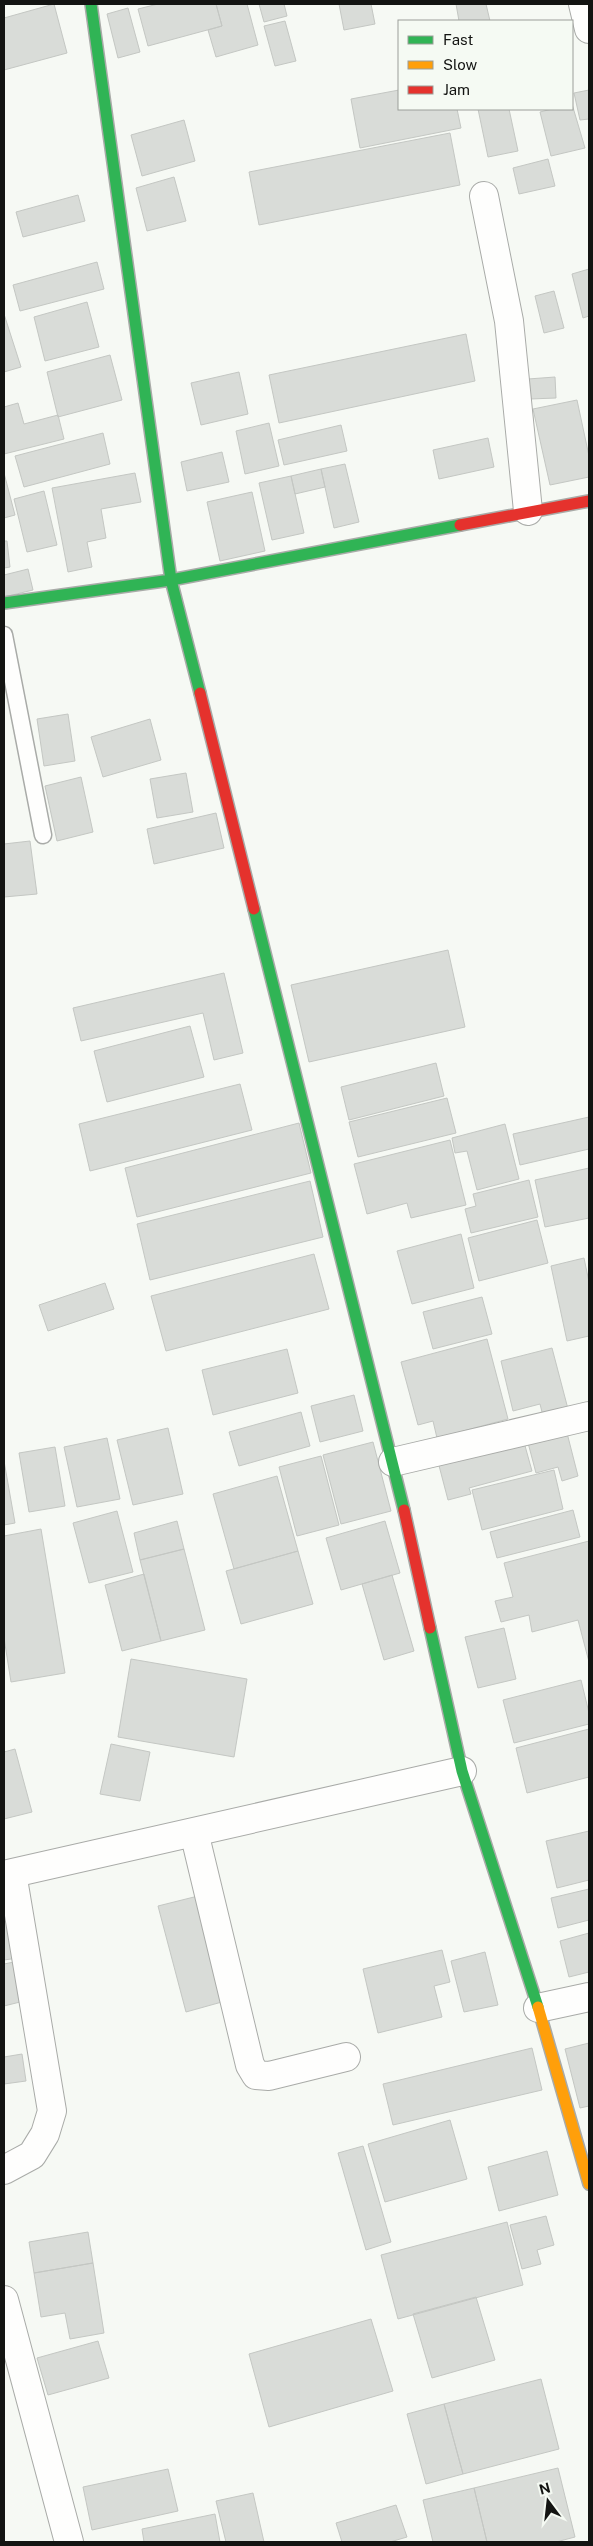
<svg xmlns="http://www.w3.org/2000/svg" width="593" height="2546" viewBox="0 0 593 2546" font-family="'Public Sans',sans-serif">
<rect width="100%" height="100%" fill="#f6f9f4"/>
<path fill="#d9dcd8" stroke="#c4c7c3" d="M 54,4 L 67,53 L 4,70 L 4,18 Z
M 158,4 L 216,4 L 222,26 L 148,46 L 138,9 Z
M 216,4 L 247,4 L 258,45 L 216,57 L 208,30 L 222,26 Z
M 259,4 L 284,4 L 287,16 L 264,22 Z
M 339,4 L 371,4 L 375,24 L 344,30 Z
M 456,4 L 486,4 L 490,21 L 459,21 Z
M 128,8 L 140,52 L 118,58 L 107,14 Z
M 285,21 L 296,61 L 275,66 L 264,26 Z
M 399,90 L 399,109 L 457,109 L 461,128 L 360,148 L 351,99 Z
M 589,90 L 589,119 L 580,120 L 574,93 Z
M 572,104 L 585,148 L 551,156 L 540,112 L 552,109 L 572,109 Z
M 478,109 L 509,109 L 518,151 L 488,157 Z
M 184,120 L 195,161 L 142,176 L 131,135 Z
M 450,133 L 460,185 L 259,225 L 249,172 Z
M 548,159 L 555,186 L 519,194 L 513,168 Z
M 174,177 L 186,221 L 147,231 L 136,188 Z
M 78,195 L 85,221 L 23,237 L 16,212 Z
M 97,262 L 104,289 L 20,311 L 13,285 Z
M 589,269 L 589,316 L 583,318 L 572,274 Z
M 554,291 L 564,328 L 544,333 L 535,296 Z
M 87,302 L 99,347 L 45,361 L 34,317 Z
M 4,314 L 21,367 L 4,372 Z
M 466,334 L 475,381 L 279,423 L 269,375 Z
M 110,355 L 122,400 L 58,417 L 47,372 Z
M 239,372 L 248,414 L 201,425 L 191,383 Z
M 555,377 L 556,398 L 530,399 L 528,379 Z
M 577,400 L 589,456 L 589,477 L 550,485 L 533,409 Z
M 18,403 L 24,424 L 58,415 L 64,439 L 4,454 L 4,407 Z
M 269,423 L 279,466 L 245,474 L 236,431 Z
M 341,425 L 347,451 L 284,465 L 278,440 Z
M 103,433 L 110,464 L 24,487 L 15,456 Z
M 488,438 L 494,467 L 439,479 L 433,450 Z
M 222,452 L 229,482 L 187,491 L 181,462 Z
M 345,464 L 359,522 L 334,528 L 321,469 Z
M 321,469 L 325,487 L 295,494 L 291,476 Z
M 4,473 L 15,515 L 4,518 Z
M 135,473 L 141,502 L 101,509 L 106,538 L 87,542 L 92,567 L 68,572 L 52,488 Z
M 291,476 L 304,533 L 272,540 L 259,483 Z
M 44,491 L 57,545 L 27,552 L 14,499 Z
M 252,492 L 265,551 L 220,561 L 207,502 Z
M 4,541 L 7,541 L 10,567 L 4,568 Z
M 28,569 L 33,590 L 4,597 L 4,575 Z
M 68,714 L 75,761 L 44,766 L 37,719 Z
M 150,719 L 161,760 L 103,777 L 91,737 Z
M 186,773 L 193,812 L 157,818 L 150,779 Z
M 81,777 L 93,832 L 57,841 L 45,786 Z
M 216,813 L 224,848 L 154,864 L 147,829 Z
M 30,841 L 37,894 L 4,897 L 4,844 Z
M 448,950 L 465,1027 L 309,1062 L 291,985 Z
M 224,973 L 243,1053 L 214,1060 L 203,1013 L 81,1041 L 73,1008 Z
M 190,1026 L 204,1077 L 107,1102 L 94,1051 Z
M 436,1063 L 444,1096 L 349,1120 L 341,1087 Z
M 240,1084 L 252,1130 L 90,1171 L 79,1124 Z
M 447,1098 L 456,1133 L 358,1157 L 349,1122 Z
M 589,1117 L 589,1149 L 520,1165 L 513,1134 Z
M 299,1123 L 311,1173 L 137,1217 L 125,1168 Z
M 505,1124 L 519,1179 L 477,1190 L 467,1151 L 455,1153 L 452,1138 Z
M 450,1140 L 466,1205 L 411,1218 L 407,1203 L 367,1214 L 354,1164 Z
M 589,1168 L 589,1218 L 545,1227 L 535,1180 Z
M 529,1180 L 538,1217 L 471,1233 L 465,1209 L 476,1206 L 473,1194 Z
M 310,1181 L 323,1237 L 150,1280 L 137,1224 Z
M 537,1220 L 548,1263 L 479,1281 L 468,1238 Z
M 461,1234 L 474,1288 L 412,1304 L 397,1251 Z
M 314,1254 L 329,1309 L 166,1351 L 151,1296 Z
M 584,1258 L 589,1282 L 589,1336 L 567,1341 L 551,1266 Z
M 105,1283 L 114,1309 L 48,1331 L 39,1305 Z
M 482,1297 L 492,1334 L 433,1349 L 423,1312 Z
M 487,1339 L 508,1419 L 437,1438 L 433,1421 L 418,1425 L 401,1362 Z
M 552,1348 L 568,1409 L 543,1416 L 540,1404 L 513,1411 L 501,1361 Z
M 287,1349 L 298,1393 L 213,1415 L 202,1370 Z
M 354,1395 L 363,1431 L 320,1442 L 311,1406 Z
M 301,1412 L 310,1446 L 239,1466 L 229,1432 Z
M 168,1428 L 183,1494 L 133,1505 L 117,1440 Z
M 566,1429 L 578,1476 L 562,1481 L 558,1467 L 536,1473 L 527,1439 Z
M 522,1435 L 532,1471 L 469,1488 L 471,1494 L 448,1500 L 437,1458 Z
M 107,1438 L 120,1499 L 77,1507 L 64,1447 Z
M 373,1442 L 391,1511 L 341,1524 L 323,1455 Z
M 55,1447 L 65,1506 L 29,1512 L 19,1453 Z
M 321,1456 L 339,1525 L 297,1536 L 279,1467 Z
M 4,1461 L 15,1523 L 4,1525 Z
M 554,1470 L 563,1509 L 482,1530 L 472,1490 Z
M 277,1476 L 298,1551 L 234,1569 L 213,1494 Z
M 573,1510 L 580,1537 L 497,1558 L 490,1532 Z
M 117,1511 L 133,1572 L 89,1583 L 73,1523 Z
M 177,1521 L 184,1549 L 140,1560 L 134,1533 Z
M 385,1521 L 400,1573 L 341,1590 L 326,1538 Z
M 41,1529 L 65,1673 L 11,1682 L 4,1638 L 4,1536 Z
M 589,1541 L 589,1662 L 578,1620 L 532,1632 L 529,1615 L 501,1622 L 495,1601 L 513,1597 L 504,1563 Z
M 184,1549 L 205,1630 L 161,1641 L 140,1560 Z
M 298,1551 L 313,1604 L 241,1624 L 226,1571 Z
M 144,1574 L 161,1641 L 122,1651 L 105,1585 Z
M 392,1575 L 414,1651 L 384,1660 L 362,1584 Z
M 504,1628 L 516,1679 L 478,1688 L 465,1637 Z
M 131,1659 L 247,1679 L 234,1757 L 118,1737 Z
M 581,1680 L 589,1713 L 589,1724 L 514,1743 L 503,1700 Z
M 589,1729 L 589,1777 L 527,1793 L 516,1748 Z
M 111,1744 L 150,1752 L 140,1801 L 100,1794 Z
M 15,1749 L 32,1812 L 4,1819 L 4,1752 Z
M 589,1831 L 589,1880 L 557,1888 L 546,1841 Z
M 589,1889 L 589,1920 L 558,1928 L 551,1898 Z
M 202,1895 L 229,2000 L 186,2012 L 158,1906 Z
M 10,1911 L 18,1958 L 4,1960 L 4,1912 Z
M 589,1933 L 589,1972 L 569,1977 L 560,1941 Z
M 442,1950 L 450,1982 L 434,1986 L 442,2017 L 378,2033 L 363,1969 Z
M 485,1952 L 498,2005 L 464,2012 L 451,1961 Z
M 19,1961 L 28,2000 L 4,2006 L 4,1964 Z
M 589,2043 L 589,2106 L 580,2108 L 565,2049 Z
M 532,2048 L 542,2090 L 393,2125 L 383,2084 Z
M 22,2054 L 26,2081 L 4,2084 L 4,2057 Z
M 450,2120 L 467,2179 L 385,2202 L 368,2144 Z
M 363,2146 L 391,2242 L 366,2250 L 338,2153 Z
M 547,2151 L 558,2195 L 499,2211 L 488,2167 Z
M 546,2216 L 554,2245 L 537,2250 L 541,2264 L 522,2269 L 510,2225 Z
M 507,2222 L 523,2285 L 398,2319 L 381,2255 Z
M 88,2232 L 93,2263 L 34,2273 L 29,2242 Z
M 93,2263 L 104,2333 L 70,2339 L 65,2313 L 41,2317 L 34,2273 Z
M 476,2297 L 495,2360 L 432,2378 L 413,2314 Z
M 371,2319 L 393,2391 L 269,2427 L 249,2354 Z
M 98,2341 L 109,2378 L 48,2395 L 37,2358 Z
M 541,2379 L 559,2449 L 463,2474 L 444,2404 Z
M 444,2404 L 463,2474 L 426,2484 L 407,2414 Z
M 558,2468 L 575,2537 L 556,2542 L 487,2542 L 474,2488 Z
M 168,2469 L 178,2511 L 92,2530 L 83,2487 Z
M 474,2488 L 487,2542 L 433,2542 L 423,2500 Z
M 253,2493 L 264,2542 L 226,2542 L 216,2501 Z
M 396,2505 L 407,2537 L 390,2542 L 342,2542 L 336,2523 Z
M 215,2514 L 220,2542 L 144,2542 L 142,2529 Z"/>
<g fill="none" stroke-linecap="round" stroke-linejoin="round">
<g stroke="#a9aba8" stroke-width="19">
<path id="lane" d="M 4,635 L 43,835"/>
</g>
<g stroke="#a9aba8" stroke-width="30">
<path id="street" d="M 583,4 L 589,29
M 484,196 L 509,321 L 528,511
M 393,1462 L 589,1416
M 194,1832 L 250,2065 L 256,2075 L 269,2076 L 346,2057
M 4,1875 L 462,1771
M 538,2008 L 589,1997
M 4,2170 L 32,2155 L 45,2134 L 52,2111 L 12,1873
M 4,2300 L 69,2542"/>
</g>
<g stroke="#a9aba8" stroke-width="14">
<path id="fast" d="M 91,4 L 171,580 L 200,693
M 4,603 L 171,580 L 460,525
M 254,909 L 404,1510
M 430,1628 L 462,1771 L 538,2007"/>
</g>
<g stroke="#a9aba8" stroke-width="14">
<path id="slow" d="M 538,2007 L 589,2184"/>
</g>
<g stroke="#a9aba8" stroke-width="14">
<path id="jam" d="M 460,525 L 589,501
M 200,693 L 254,909
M 404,1510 L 430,1628"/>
</g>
<use href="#lane" stroke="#fefefd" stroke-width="16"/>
<use href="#street" stroke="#fefefd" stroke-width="28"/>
<use href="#fast" stroke="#30b455" stroke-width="11"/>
<use href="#slow" stroke="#ff9f0a" stroke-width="11"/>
<use href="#jam" stroke="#e5322d" stroke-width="11"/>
</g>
<rect width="593" height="2546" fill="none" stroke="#131412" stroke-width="10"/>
<rect x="398" y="20" width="175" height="90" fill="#f5faf3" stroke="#9b9e99"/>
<rect x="408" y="36" width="25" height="8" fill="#30b455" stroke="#9b9e99"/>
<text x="443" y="45" font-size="15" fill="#131412">Fast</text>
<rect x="408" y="61" width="25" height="8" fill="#ff9f0a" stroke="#9b9e99"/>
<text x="443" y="70" font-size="15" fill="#131412">Slow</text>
<rect x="408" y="86" width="25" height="8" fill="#e5322d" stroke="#9b9e99"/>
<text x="443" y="95" font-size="15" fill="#131412">Jam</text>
<g transform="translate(548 2501) rotate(345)" stroke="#f5faf3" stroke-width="4" paint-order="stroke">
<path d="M0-4L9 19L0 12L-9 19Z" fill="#131412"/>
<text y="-8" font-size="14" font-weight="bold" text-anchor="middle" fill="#131412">N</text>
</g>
</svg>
